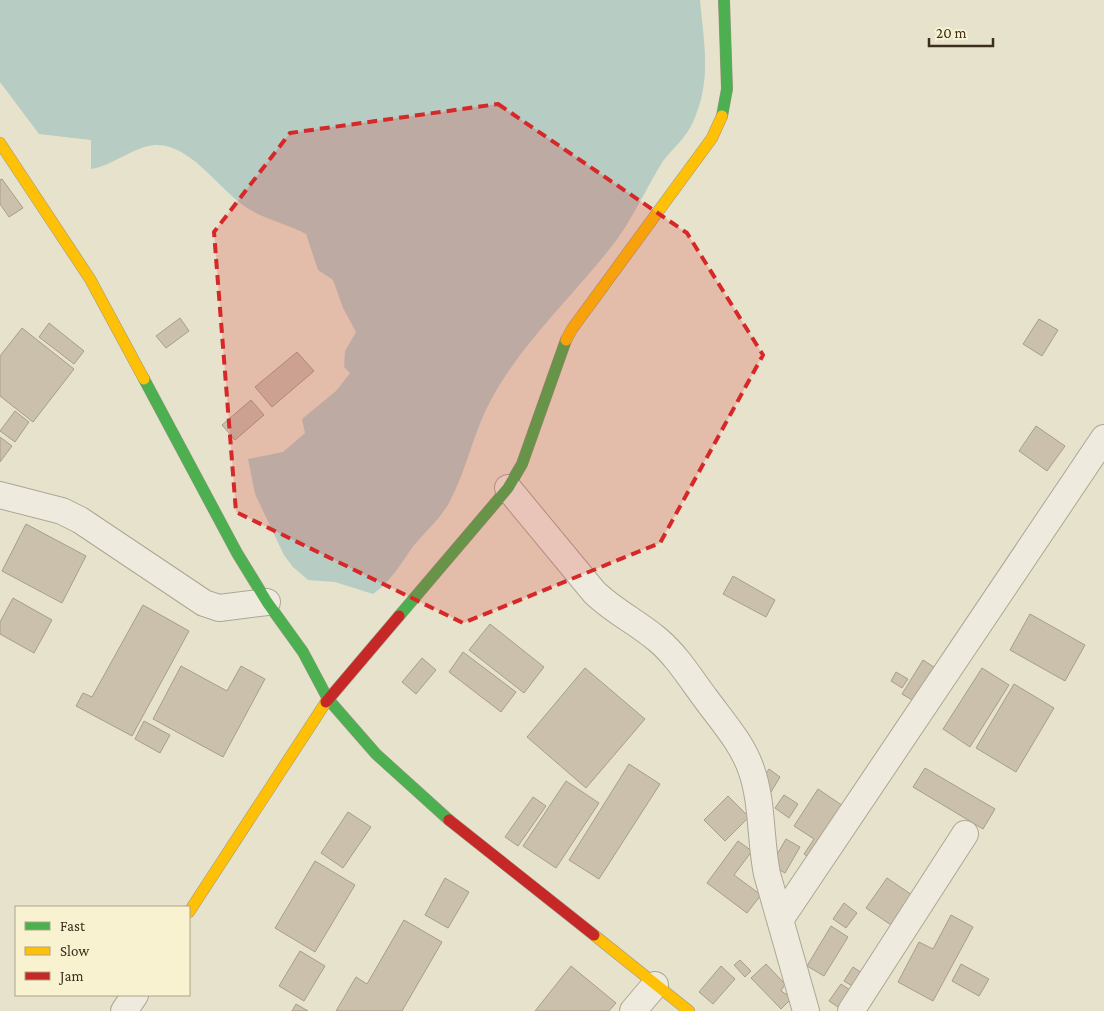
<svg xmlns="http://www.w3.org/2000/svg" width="1104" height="1011" viewBox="0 0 1104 1011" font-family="'Crimson Pro',serif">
<rect width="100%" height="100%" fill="#e7e2cb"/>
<path fill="#b7ccc2" d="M 0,0 L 700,0 C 704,44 712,80 693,122 C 686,138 673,148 663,161 C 646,188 634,217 615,242 C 574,296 524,339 491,400 C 474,430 467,469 450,501 C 440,520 424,532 412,548 C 401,564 389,583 373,594 L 335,582 L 308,580 L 293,567 L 284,555 L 255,494 L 248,459 L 283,452 L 305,433 L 302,419 L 336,391 L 350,373 L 344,367 L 345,351 L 356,332 L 343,308 L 333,280 L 318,270 L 306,234 C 289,225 271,221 254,212 C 221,195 193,143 155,145 C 135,146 112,166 91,169 L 91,140 L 39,134 L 0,82 Z"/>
<path fill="#cbc0ac" stroke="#a79d8a" d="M 2,179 L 23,208 L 9,217 L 0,204 L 0,180 Z
M 180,318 L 189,331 L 166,348 L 156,336 Z
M 1039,319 L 1058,330 L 1042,356 L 1023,344 Z
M 49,323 L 84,351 L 74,364 L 39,337 Z
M 22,328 L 74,369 L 33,422 L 0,396 L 0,356 Z
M 297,352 L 314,371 L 272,407 L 255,387 Z
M 251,400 L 264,415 L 235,440 L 222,425 Z
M 15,411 L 29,422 L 15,442 L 0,431 Z
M 1036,426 L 1065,446 L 1047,471 L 1019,451 Z
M 0,437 L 12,446 L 0,462 Z
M 26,524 L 86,556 L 62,603 L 2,571 Z
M 733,576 L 775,600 L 766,617 L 723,594 Z
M 13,598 L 52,620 L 34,653 L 0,634 L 0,622 Z
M 143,605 L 189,631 L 132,736 L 76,706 L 83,693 L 92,697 Z
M 1030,614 L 1085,645 L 1065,681 L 1010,650 Z
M 490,624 L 544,667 L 524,693 L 469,650 Z
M 463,652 L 516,692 L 501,712 L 449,672 Z
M 422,658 L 436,670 L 416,694 L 402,682 Z
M 923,660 L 943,673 L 922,706 L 902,694 Z
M 181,666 L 227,691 L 241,666 L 265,679 L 223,757 L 153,719 Z
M 585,668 L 645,719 L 586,788 L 527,737 Z
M 982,668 L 1009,685 L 970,747 L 943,729 Z
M 896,672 L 908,679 L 902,688 L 891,681 Z
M 1014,684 L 1054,708 L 1016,772 L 976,748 Z
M 144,721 L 170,735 L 160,753 L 135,739 Z
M 629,764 L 660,784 L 599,879 L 569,860 Z
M 925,768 L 995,809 L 983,829 L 913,787 Z
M 769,769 L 780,777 L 771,792 L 759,784 Z
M 566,781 L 599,803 L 556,868 L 523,846 Z
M 818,789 L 849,810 L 815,862 L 804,854 L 814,839 L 794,826 Z
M 784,795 L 798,804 L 789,818 L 775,808 Z
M 728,796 L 749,817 L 725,841 L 704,820 Z
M 533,797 L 546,806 L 518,846 L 505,837 Z
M 348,812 L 371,827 L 343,868 L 321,853 Z
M 786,839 L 800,847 L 785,873 L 771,865 Z
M 738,841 L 752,851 L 734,875 L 761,895 L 747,913 L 707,883 Z
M 315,861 L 355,885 L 315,952 L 275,928 Z
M 445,878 L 469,892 L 448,928 L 425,915 Z
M 887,878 L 918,899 L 897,929 L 866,908 Z
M 844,903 L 857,913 L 846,928 L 833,919 Z
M 951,915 L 973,927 L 933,1001 L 898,982 L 919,942 L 933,949 Z
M 404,920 L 442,942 L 402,1011 L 336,1011 L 356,977 L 367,984 Z
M 831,926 L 848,937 L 824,976 L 807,966 Z
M 300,951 L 325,966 L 304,1001 L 279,986 Z
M 740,960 L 751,971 L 745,977 L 734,965 Z
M 766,964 L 785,984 L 781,991 L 792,998 L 781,1009 L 751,978 Z
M 961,964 L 989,979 L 979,996 L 952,981 Z
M 571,966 L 616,1003 L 609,1011 L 535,1011 Z
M 721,966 L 735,979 L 713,1004 L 699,992 Z
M 853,967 L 868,977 L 859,990 L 844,981 Z
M 841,984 L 856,994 L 844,1011 L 829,1001 Z
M 296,1004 L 308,1011 L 292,1011 Z"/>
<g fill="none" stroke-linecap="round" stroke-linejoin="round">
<g stroke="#aca695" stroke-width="28">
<path id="street" d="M 508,488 L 594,592 C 613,611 637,622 658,640 C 677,656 691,679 706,699 C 722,721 742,743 751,769 C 763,802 760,840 767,874 L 806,1011
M 0,495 L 62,511 L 80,520 L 204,603 L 219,608 L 267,602
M 780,920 L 1104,438
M 124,1011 L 135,995
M 633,1011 L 655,985
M 851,1011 L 965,834"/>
</g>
<g stroke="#9b9584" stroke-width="12">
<path id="fast" d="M 722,116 L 727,89 L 724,0
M 144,379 L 237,553 L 267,602 L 303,652 L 328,699 L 376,754 L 449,820
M 399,616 L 508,488 L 522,464 L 566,340"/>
</g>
<g stroke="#9b9584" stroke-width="12">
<path id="slow" d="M 0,143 L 90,279 L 144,379
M 566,340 L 572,329 L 712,138 L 722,116
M 189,912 L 326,702
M 594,935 L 689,1011"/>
</g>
<g stroke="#9b9584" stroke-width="12">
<path id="jam" d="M 326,702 L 399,616
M 449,820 L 594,935"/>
</g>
<use href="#street" stroke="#eeebde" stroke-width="26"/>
<use href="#fast" stroke="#4caf50" stroke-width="11"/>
<use href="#slow" stroke="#ffc107" stroke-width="11"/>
<use href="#jam" stroke="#c62828" stroke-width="11"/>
</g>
<path fill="#d62828" fill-opacity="0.2" stroke="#d62828" stroke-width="4" stroke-dasharray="10 6" stroke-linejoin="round" d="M 498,104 L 687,233 L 763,355 L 660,543 L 463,623 L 236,512 L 214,232 L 290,133 Z"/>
<rect x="15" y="906" width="175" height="90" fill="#f8f2d0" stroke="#aca488"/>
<rect x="25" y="922" width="25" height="8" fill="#4caf50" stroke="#aca488"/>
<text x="60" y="931" font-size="15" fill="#3b2f1c">Fast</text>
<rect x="25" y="947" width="25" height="8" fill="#ffc107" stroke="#aca488"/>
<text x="60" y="956" font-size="15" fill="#3b2f1c">Slow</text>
<rect x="25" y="972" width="25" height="8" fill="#c62828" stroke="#aca488"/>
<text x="60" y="981" font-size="15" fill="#3b2f1c">Jam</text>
<path d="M929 38v8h64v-8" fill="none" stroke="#3b2f1c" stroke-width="2.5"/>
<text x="936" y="38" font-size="15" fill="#3b2f1c" stroke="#f8f2d0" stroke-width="4" paint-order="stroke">20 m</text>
</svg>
